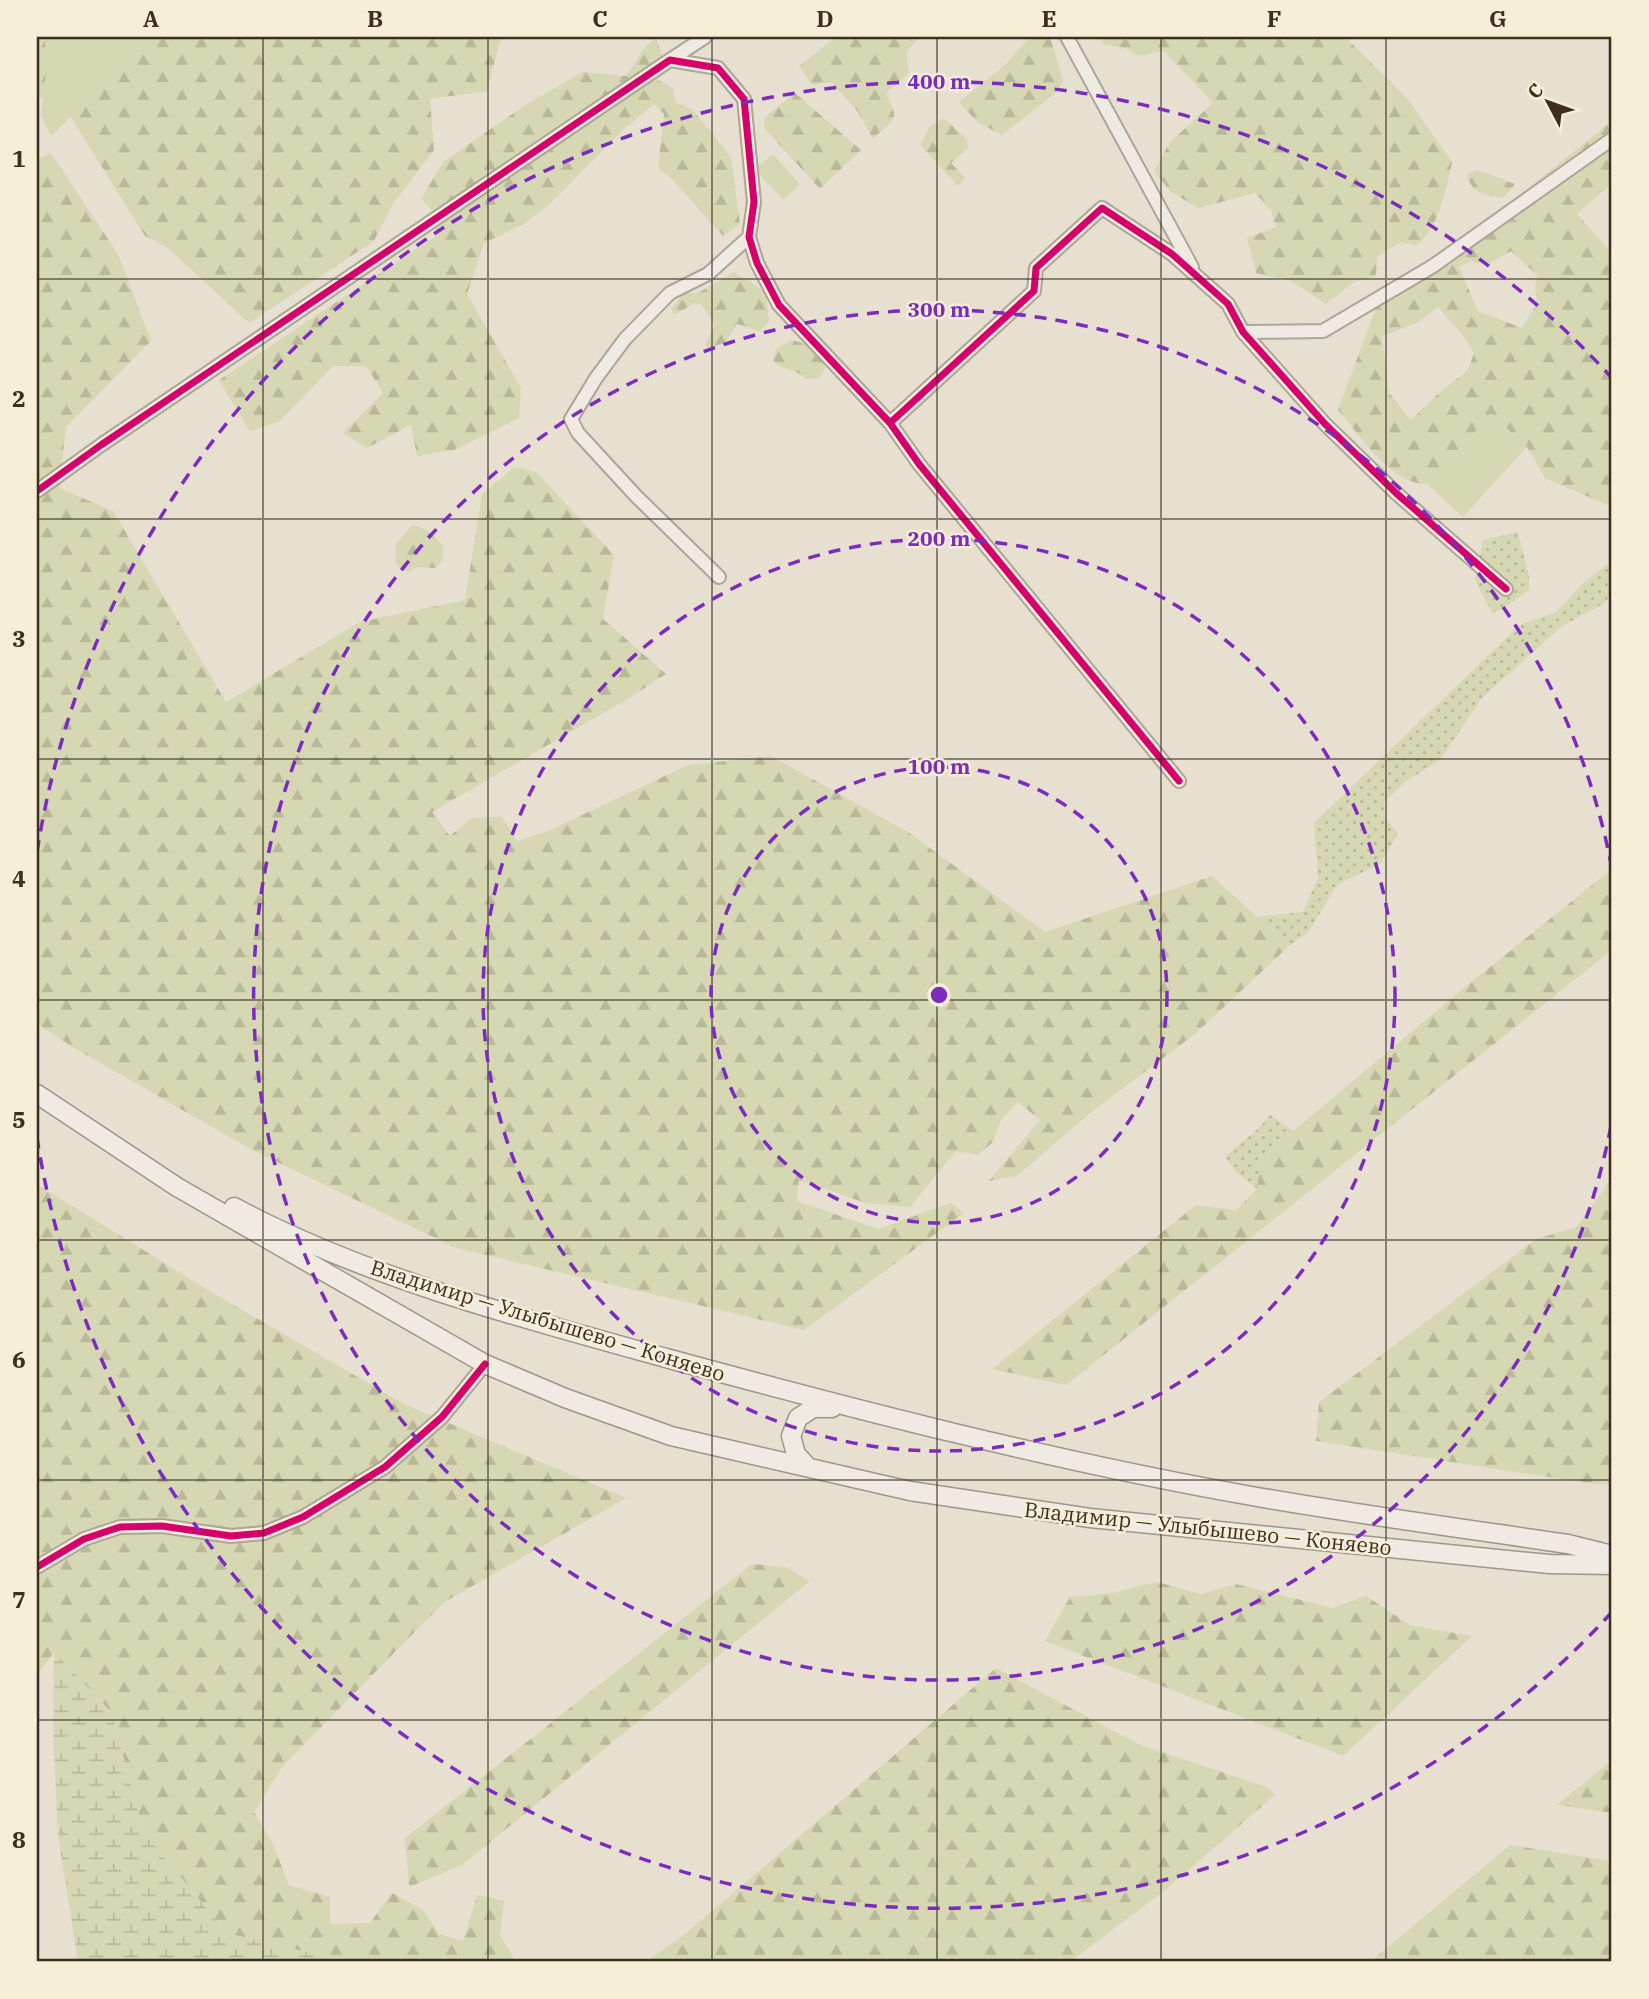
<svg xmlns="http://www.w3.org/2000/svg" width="1649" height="1999" viewBox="0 0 1649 1999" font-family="'IBM Plex Serif',serif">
<defs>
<pattern id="grass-dots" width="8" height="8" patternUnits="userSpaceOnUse" patternTransform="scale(1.75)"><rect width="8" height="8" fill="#d6d7b3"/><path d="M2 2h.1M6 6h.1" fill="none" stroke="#b9b99a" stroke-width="1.8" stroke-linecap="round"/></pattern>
<pattern id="forest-firs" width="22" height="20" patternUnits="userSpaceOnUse" patternTransform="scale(1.75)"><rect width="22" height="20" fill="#d6d7b3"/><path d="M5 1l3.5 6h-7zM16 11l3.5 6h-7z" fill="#b9b99a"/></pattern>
<pattern id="wetland-marsh" width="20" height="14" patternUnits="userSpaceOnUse" patternTransform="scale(1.75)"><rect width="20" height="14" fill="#d6d7b3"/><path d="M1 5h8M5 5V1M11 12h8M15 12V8" fill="none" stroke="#b9b99a"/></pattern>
</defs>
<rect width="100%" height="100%" fill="#e7e0d1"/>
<path fill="url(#grass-dots)" d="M 1518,532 L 1529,576 L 1529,590 L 1504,608 L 1492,613 L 1475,580 L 1483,540 Z
M 1608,564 L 1612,568 L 1612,592 L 1605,603 L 1562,626 L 1482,698 L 1440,760 L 1405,782 L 1384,802 L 1385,818 L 1398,833 L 1381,863 L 1337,885 L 1308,933 L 1289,946 L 1257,917 L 1303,912 L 1318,878 L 1314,823 L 1520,625 L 1556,612 L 1583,583 Z
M 1270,1115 L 1293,1131 L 1261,1158 L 1257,1189 L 1236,1172 L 1225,1157 L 1260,1127 Z"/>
<path fill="url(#forest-firs)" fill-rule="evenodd" d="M 37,37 L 501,37 L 487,91 L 430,99 L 434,150 L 393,204 L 374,241 L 249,323 L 168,248 L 145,236 L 67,111 L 37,96 Z
M 656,37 L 662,56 L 654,78 L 673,88 L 675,102 L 692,109 L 731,157 L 740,224 L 723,236 L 671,178 L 658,168 L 664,114 L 654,104 L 623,130 L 552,202 L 524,224 L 484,243 L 467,294 L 521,388 L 519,418 L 454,450 L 417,456 L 411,425 L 367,448 L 343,433 L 383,393 L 366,366 L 333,366 L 281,420 L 250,432 L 219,380 L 436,236 L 433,211 L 421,199 L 443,162 L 524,106 L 582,72 L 626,76 L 643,50 Z
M 836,37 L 920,37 L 906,52 L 909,73 L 886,93 C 900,122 896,117 873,139 L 858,112 L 831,82 L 812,85 L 799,66 Z
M 1030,37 L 1050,37 L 1063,80 L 1058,91 L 1002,135 L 977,122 L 959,102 L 1005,65 Z
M 1098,37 L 1345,37 L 1407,98 L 1452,162 C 1447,188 1438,230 1416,246 L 1402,242 L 1377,256 L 1376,276 L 1354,282 L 1326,304 L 1291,281 L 1256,273 L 1247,238 L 1276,227 L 1271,210 L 1255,193 L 1198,208 L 1171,192 L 1154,171 L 1170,142 L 1213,103 L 1164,51 L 1137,56 L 1126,48 L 1105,45 Z
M 795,93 L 861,150 L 820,189 L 764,128 L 765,117 Z
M 944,118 L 967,140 L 968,148 L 951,163 L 965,178 L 958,186 L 920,145 L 929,127 Z
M 1612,121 L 1612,187 L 1610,185 L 1577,214 L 1612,253 L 1612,501 L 1607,505 L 1545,478 L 1527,447 L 1491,414 L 1427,484 C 1391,485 1360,435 1338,410 L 1375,310 ZM 1511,251 L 1537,275 L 1535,288 L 1537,303 L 1522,328 L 1478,311 L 1459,267 L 1471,261 L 1486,265 ZM 1438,307 L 1465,338 L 1474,353 L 1468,370 L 1441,391 L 1411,420 L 1389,393 L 1382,336 L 1417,323 Z
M 51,153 L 118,254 L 151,341 L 66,427 L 59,488 L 113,511 L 226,702 L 360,622 L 465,600 L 482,495 L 514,467 L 536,472 L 614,555 L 603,619 L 666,674 L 631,697 L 432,812 L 450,836 L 471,818 L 502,817 L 517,841 L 548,831 L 688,765 L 771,756 L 908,832 L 1045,932 L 1212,876 L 1289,946 L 1195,1034 L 1090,1113 L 1017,1176 L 989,1181 L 1040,1120 L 1018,1102 L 1001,1120 L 993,1142 L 978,1155 L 956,1151 L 910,1207 L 866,1203 L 799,1180 L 797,1201 L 878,1229 L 951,1203 L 964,1213 L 804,1330 L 456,1248 L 252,1150 L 76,1049 L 37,1024 L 37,160 Z
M 1478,170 L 1515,184 L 1503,198 C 1485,195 1471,194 1467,174 Z
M 734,272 L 766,292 L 769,321 L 760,331 L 737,324 L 726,342 L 709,349 L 705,344 L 715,325 L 701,304 L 695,303 L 674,315 L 671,309 L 684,293 L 698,293 Z
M 791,340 C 812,345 816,348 825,368 L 820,378 L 806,379 C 796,368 782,372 773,360 L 776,349 Z
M 412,525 L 425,529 L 443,545 L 442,561 L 435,568 L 417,567 L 410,572 L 401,570 L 395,561 L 396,544 Z
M 1612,869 L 1612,950 L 1066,1385 L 992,1369 L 1196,1205 L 1236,1210 L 1257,1189 L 1261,1158 L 1459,992 Z
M 1612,1178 L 1612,1485 L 1581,1482 L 1316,1441 L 1319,1402 L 1536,1239 L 1577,1227 Z
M 37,1184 L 208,1290 L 404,1404 L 626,1498 L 443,1603 L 283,1766 L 254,1812 L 272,1842 L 289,1885 L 330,1897 L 330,1924 L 370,1923 L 392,1893 L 423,1910 L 439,1934 L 463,1941 L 477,1895 L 504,1901 L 500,1936 L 516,1962 L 356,1962 L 320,1956 L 227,1933 L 144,1833 L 111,1712 L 54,1652 L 37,1675 Z
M 752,1564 L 785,1567 L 810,1581 L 462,1865 L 409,1887 L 405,1838 Z
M 1157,1582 L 1201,1594 L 1236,1584 L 1333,1608 L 1366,1596 L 1410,1625 L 1472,1636 L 1343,1756 L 1045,1641 L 1070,1597 L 1111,1593 Z
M 996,1668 L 1138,1744 L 1269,1788 L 1275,1795 L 1164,1891 L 1070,1962 L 645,1962 L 684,1935 Z
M 1612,1760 L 1612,1813 L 1557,1805 Z
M 1510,1845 L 1612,1861 L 1612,1962 L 1370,1962 Z"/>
<path fill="url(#wetland-marsh)" d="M 54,1652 L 111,1712 L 144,1833 L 227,1933 L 347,1962 L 78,1962 L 58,1835 L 53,1732 Z"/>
<path fill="#d6d7b3" d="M 45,37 L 146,37 L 107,80 L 51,136 L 41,115 L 46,73 Z
M 773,154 L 800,184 L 783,200 L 755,169 Z
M 1491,414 L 1527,447 L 1463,517 L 1427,484 Z"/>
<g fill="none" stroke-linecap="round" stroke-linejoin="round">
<g stroke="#ada599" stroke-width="16">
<path id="street" d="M 1067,37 L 1192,267
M 670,60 L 705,37
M 1243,332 L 1323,331 L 1433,266 L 1612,139
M 890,423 L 1034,291 L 1036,268 L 1102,208 L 1172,254 L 1228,304 L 1243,332 L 1325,424 L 1396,493 L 1506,589
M 37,491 L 101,445 L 670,60 L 718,68 L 744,99 L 754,202 L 749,237 L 757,263 L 779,305 L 890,423 L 919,464 L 1179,781
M 719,577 L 636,496 L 578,433 L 571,419 L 596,378 L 625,339 L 670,293 L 708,274 L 749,237
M 37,1567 L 84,1539 L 120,1527 L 162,1526 L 231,1536 L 264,1533 L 303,1517 L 385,1467 L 442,1417 L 485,1364"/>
</g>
<g stroke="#9c958a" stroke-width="21">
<path id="secondary" d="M 37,1094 L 177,1187 L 485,1364 L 565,1398 L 671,1436 L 910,1491 L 1090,1518 L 1549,1564 L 1612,1565
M 234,1207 C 364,1277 524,1319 666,1358 C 857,1410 1050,1460 1246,1495 C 1352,1514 1461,1528 1568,1544 L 1612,1555
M 807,1466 L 796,1454 L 791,1436 L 798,1418 L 813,1408 L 832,1408"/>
</g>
<use href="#street" stroke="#efebe3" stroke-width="12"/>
<use href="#secondary" stroke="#efebe3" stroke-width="18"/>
<g stroke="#f7eed8" stroke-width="11">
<path id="cycleway" d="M 890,423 L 1034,291 L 1036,268 L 1102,208 L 1172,254 L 1228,304 L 1243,332 L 1325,424 L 1396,493 L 1506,589
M 37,491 L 101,445 L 670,60 L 718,68 L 744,99 L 754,202 L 749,237 L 757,263 L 779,305 L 890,423 L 919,464 L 1179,781
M 37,1567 L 84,1539 L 120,1527 L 162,1526 L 231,1536 L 264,1533 L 303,1517 L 385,1467 L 442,1417 L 485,1364"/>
</g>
<use href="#cycleway" stroke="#d6006c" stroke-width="7"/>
</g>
<path fill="none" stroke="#3d2e20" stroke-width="2" stroke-opacity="0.55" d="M 263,37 L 263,1962M 488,37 L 488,1962M 712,37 L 712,1962M 937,37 L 937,1962M 1161,37 L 1161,1962M 1386,37 L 1386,1962M 37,279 L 1612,279M 37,519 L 1612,519M 37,759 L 1612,759M 37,1000 L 1612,1000M 37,1240 L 1612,1240M 37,1480 L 1612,1480M 37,1720 L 1612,1720"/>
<g fill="none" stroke="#7b2cbf" stroke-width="3.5" stroke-dasharray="12 9">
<circle cx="939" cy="995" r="228"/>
<circle cx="939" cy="995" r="456"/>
<path d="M1611 1126A685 685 0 1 1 1611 864"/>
<path d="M1612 1612A913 913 0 0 1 37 1138M37 852A913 913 0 0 1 1612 378"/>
</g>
<g text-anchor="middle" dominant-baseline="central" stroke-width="5" stroke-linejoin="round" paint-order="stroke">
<g font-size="21" fill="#3d2e20" stroke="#f7eed8">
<text transform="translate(548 1320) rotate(17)">Владимир — Улыбышево — Коняево</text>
<text transform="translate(1208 1528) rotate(6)">Владимир — Улыбышево — Коняево</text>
</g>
</g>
<circle cx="939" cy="995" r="10" fill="#7b2cbf" stroke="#f7eed8" stroke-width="3.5"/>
<g font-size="21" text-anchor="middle" font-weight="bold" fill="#7b2cbf" stroke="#f7eed8" stroke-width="5" stroke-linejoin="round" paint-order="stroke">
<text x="939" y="89">400 m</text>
<text x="939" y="317">300 m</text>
<text x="939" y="546">200 m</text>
<text x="939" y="774">100 m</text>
</g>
<rect width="1649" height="1999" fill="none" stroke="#f7eed8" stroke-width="77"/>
<g transform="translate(1548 102) rotate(311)" stroke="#f7eed8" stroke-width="5" paint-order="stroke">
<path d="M0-5L12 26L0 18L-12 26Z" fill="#3d2e20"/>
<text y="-10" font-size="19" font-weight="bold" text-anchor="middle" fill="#3d2e20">С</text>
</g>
<rect x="38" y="38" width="1572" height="1922" fill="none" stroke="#3d2e20" stroke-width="2.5"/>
<g font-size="23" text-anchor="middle" font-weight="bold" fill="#3d2e20">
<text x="151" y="27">A</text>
<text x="375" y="27">B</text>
<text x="600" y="27">C</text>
<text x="825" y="27">D</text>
<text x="1049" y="27">E</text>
<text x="1274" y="27">F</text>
<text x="1498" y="27">G</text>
<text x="19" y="167">1</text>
<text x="19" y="407">2</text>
<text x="19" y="647">3</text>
<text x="19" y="887">4</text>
<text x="19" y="1128">5</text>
<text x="19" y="1368">6</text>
<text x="19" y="1608">7</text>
<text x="19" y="1848">8</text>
</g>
</svg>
